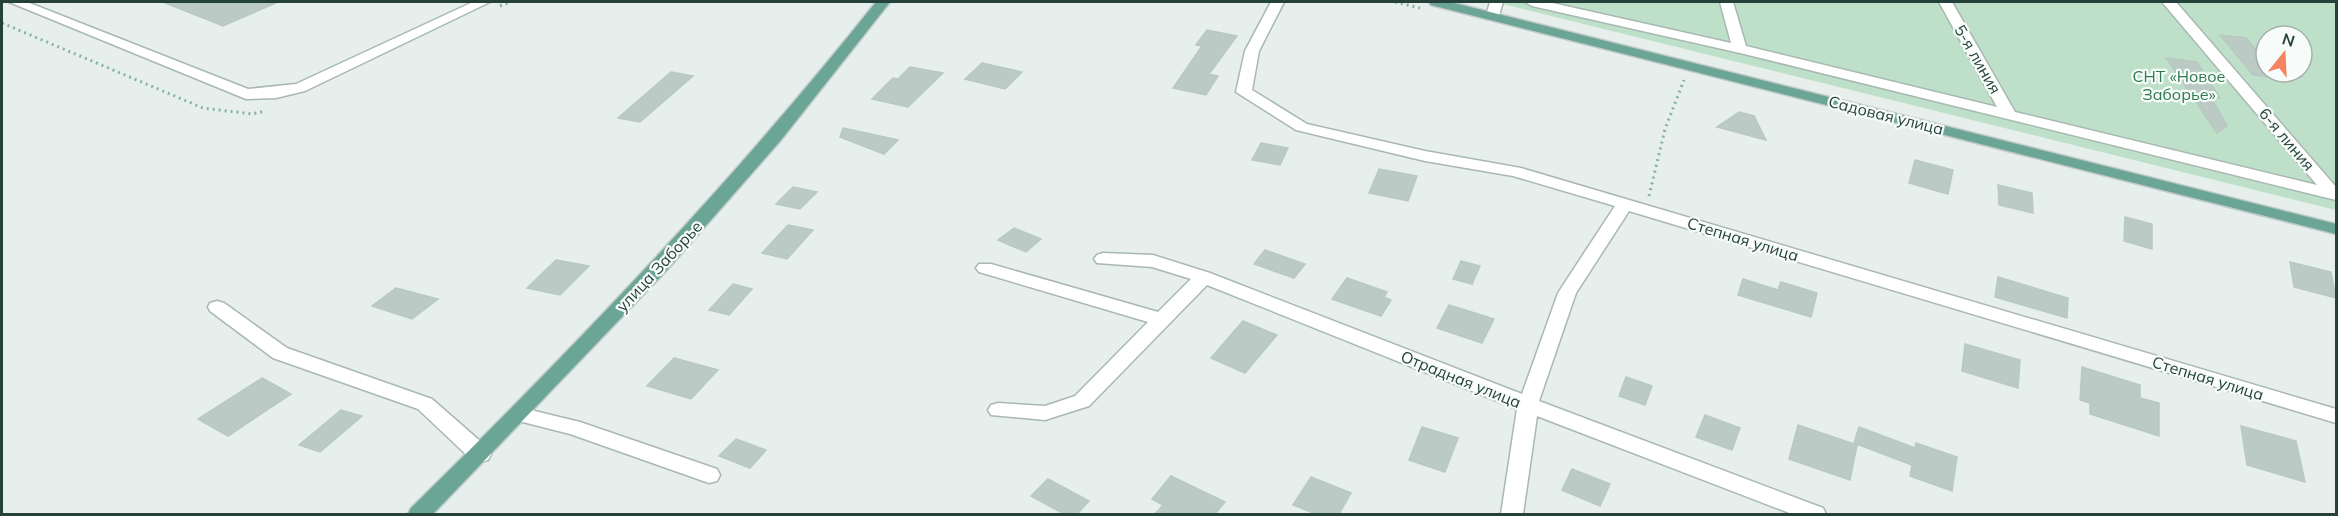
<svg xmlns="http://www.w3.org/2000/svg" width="2338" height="516" viewBox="0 0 2338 516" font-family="Mulish,sans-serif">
<rect width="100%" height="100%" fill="#e6efeb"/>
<path fill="#bfe0c8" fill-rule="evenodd" d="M 1495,2 L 2336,2 L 2336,210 ZM 2266,36 L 2302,36 L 2302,72 L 2266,72 Z"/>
<path fill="#bbcac4" stroke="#b8c9c2" stroke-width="1.5" d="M 163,2 L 278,2 L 223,26 Z
M 1207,30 L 1237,36 L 1209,74 L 1218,76 L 1206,95 L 1173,88 L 1202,46 L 1196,45 Z
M 2220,35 L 2246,38 L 2266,61 L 2266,72 L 2275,72 L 2280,78 L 2253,75 Z
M 2166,58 L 2197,62 L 2220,98 L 2211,97 L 2227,126 L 2217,133 Z
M 982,63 L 1022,72 L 1005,89 L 965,79 Z
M 910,67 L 943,73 L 908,107 L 872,99 L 893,78 L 898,79 Z
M 671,72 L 693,76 L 640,122 L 618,118 Z
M 1739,112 L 1754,116 L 1766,140 L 1717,127 Z
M 843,128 L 898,140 L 884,154 L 840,137 Z
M 1261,143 L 1288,148 L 1280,165 L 1252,160 Z
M 1915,160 L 1953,170 L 1948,194 L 1909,183 Z
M 1379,169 L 1417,176 L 1408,201 L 1369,193 Z
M 1998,185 L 2032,193 L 2033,213 L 1999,205 Z
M 793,187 L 817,192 L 800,209 L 776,204 Z
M 2125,217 L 2152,224 L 2152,249 L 2124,241 Z
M 788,225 L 813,230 L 787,259 L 762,253 Z
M 1014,228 L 1041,239 L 1026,252 L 998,240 Z
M 1265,250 L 1305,264 L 1294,278 L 1254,264 Z
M 556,260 L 589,266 L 560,295 L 527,288 Z
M 1461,261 L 1480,266 L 1472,284 L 1453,279 Z
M 2290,262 L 2331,272 L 2336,298 L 2294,287 Z
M 1998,277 L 2068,298 L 2067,318 L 1995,297 Z
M 1347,278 L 1387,292 L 1384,297 L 1391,300 L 1381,316 L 1332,299 Z
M 1743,279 L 1778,290 L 1781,282 L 1817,293 L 1811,317 L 1738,295 Z
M 733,284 L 752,289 L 729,315 L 709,310 Z
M 396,288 L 438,299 L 412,319 L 372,306 Z
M 1449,305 L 1494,319 L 1482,343 L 1437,328 Z
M 1243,321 L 1277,335 L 1245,373 L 1211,358 Z
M 1965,344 L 2020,360 L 2018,388 L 1962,371 Z
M 674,358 L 718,370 L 691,399 L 647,386 Z
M 2082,367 L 2140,385 L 2140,398 L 2159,403 L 2159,436 L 2090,414 L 2090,403 L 2080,400 Z
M 1626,377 L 1652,386 L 1645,405 L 1619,396 Z
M 262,378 L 291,394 L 228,436 L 198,419 Z
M 341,410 L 362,416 L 320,452 L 299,445 Z
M 1705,415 L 1740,428 L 1732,450 L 1696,437 Z
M 1798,425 L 1857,445 L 1850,480 L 1789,459 Z
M 2241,426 L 2296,441 L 2305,482 L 2247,465 Z
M 1422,427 L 1458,438 L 1445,472 L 1409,460 Z
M 1859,427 L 1915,448 L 1916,443 L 1957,457 L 1952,491 L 1910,476 L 1912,465 L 1854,443 Z
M 736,439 L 766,450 L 750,468 L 719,456 Z
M 1572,469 L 1610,484 L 1600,506 L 1562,490 Z
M 1171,476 L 1225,502 L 1215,514 L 1155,514 L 1163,505 L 1152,499 Z
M 1311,477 L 1351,493 L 1339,514 L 1316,514 L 1293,505 Z
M 1048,479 L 1089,501 L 1077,514 L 1064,514 L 1031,496 Z"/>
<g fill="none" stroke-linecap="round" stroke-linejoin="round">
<g stroke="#a8b8b2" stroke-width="3">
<path id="minor" d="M 9,2 L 27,2 L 248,89 L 296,84 L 473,2 L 490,2 L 305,91 L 276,98 L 246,99 Z
M 1271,2 L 1284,2 L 1259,51 L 1252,90 L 1307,124 L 1425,151 L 1521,168 L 2336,409 L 2336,423 L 1629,211 L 1576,293 L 1539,401 L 1823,508 L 1826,514 L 1792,514 L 1537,416 L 1523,514 L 1501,514 L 1517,409 L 1207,285 L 1089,406 L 1045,420 L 991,415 L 988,410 L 991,405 L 998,403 L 1045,406 L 1075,396 L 1148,322 L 979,272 L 976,268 L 979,264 L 991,264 L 1158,312 L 1191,279 L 1152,267 L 1097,263 L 1094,259 L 1097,255 L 1103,253 L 1153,255 L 1210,273 L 1522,394 L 1558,293 L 1615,206 L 1513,176 L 1425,161 L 1296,130 L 1236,92 L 1245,51 Z
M 1490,2 L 1503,2 L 1498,19 L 1488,19 L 1486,16 Z
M 1525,2 L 1548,2 L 1731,43 L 1720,2 L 1733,2 L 1746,46 L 1997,107 L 1939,2 L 1952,2 L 2015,112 L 2317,185 L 2162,2 L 2176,2 L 2336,187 L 2336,200 L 1740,53 L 1532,6 Z
M 217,301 L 224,303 L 287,348 L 432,399 L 488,448 L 491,454 L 488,460 L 480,462 L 472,460 L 418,409 L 273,358 L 210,311 L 208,307 L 210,303 Z
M 518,407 L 580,422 L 717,469 L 720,475 L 717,481 L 709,483 L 570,434 L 511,419 L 508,414 L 511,409 Z"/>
</g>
<g stroke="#c2cac8" stroke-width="3">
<path id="major" d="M 876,2 L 890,2 L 781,140 L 667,270 L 433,514 L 408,514 L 411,508 C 575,347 733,182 876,2 Z
M 1429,2 L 1450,2 L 2336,224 L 2336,234 L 1431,5 Z"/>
</g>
<path stroke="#86b3a5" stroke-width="3" stroke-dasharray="2 4" stroke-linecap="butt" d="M 1395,2 L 1420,8
M 500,6 L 510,2
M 2,23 L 203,108 L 252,114 L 266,111
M 1649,196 L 1665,129 L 1684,80"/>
<use href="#minor" fill="#fff" fill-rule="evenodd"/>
<use href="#major" fill="#6aa596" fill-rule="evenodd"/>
</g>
<g text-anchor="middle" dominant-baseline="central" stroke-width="4.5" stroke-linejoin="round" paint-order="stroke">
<g font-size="16" fill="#24423a" stroke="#f7fbf9">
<text transform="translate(1978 59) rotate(60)">5-я линия</text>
<text transform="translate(1886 115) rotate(14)">Садовая улица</text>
<text transform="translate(2287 139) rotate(50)">6-я линия</text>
<text transform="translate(1743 239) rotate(17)">Степная улица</text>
<text transform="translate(659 266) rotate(-47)">улица Заборье</text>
<text transform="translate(2208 378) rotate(17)">Степная улица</text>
<text transform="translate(1461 379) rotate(22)">Отрадная улица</text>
</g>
<g font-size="16" fill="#2d7a4b" stroke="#f7fbf9">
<text x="2179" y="76">СНТ «Новое<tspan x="2179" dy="18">Заборье»</tspan></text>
</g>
</g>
<rect width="2338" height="516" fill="none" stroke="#24423a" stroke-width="6"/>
<g transform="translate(2284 54) rotate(18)"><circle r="28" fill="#f7fbf9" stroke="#a3b1ad" stroke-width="1.5"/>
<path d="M0-4.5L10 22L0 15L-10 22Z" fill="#f4845f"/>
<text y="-9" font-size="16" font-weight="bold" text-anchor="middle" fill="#24423a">N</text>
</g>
</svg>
